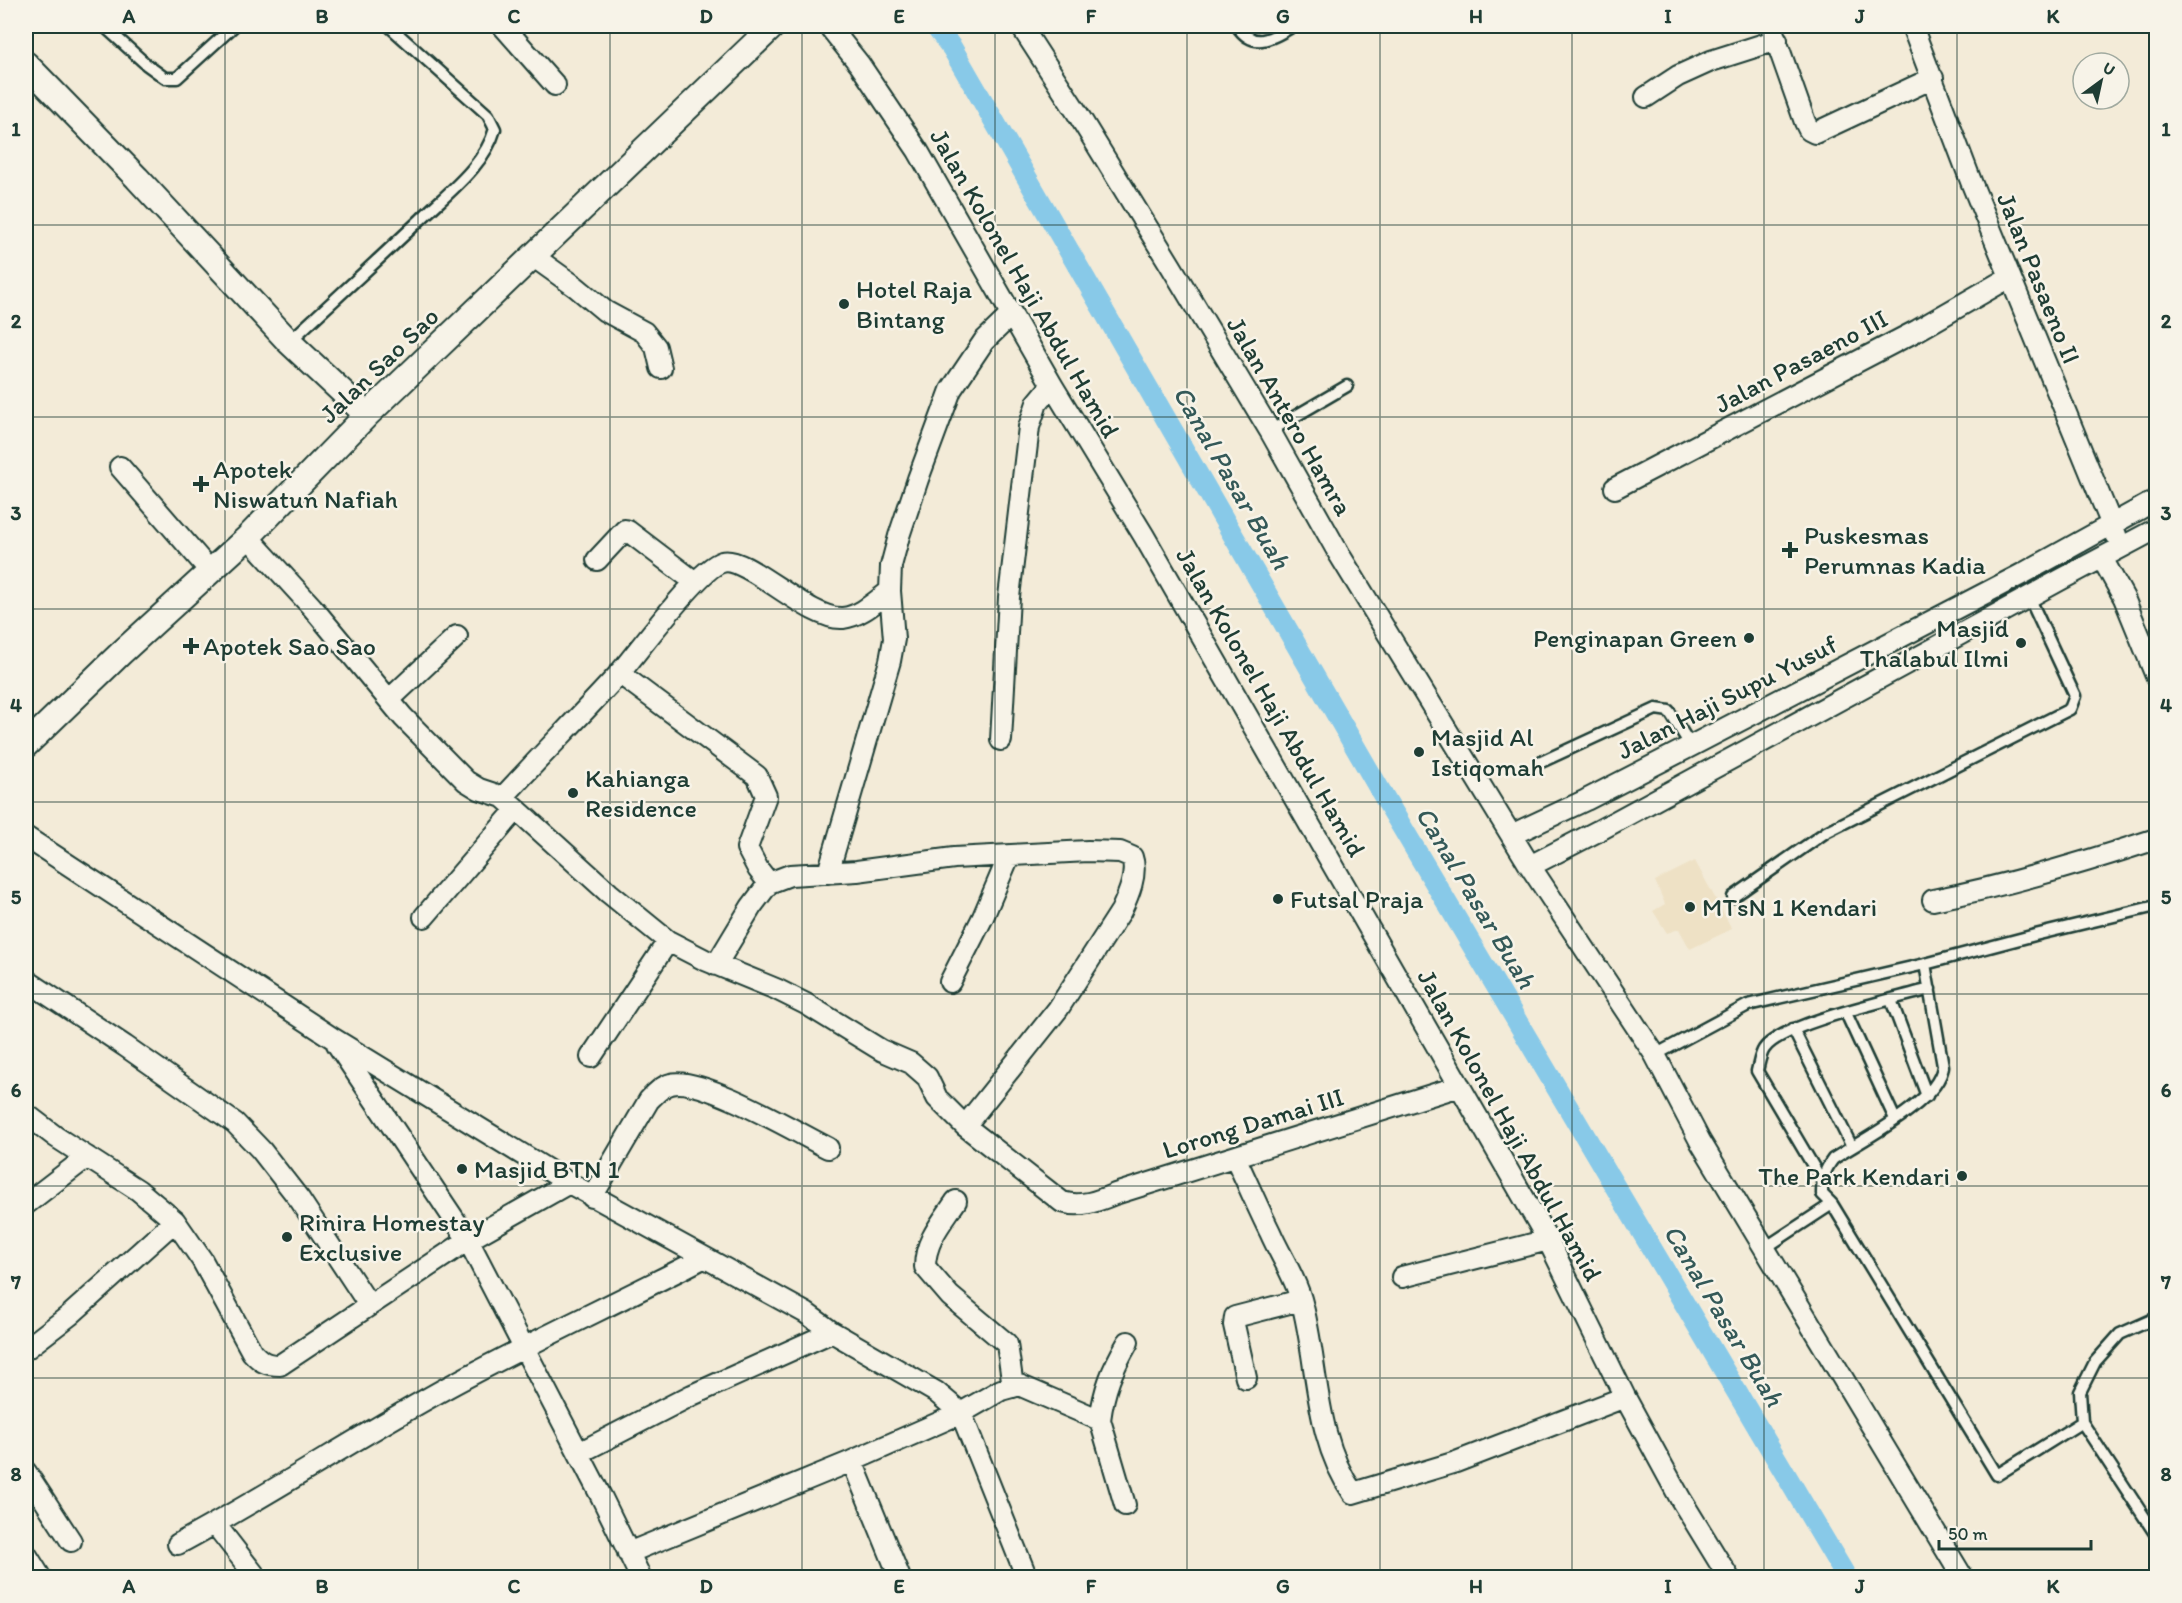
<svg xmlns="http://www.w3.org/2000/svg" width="2182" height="1603" viewBox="0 0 2182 1603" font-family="Itim,sans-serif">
<rect width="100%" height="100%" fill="#f3ebd8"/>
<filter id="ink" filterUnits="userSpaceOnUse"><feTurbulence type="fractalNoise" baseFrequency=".0167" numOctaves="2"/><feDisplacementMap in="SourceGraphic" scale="12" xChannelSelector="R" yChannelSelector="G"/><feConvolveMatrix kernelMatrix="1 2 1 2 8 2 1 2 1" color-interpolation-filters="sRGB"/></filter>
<g filter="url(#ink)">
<path fill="#eee1c5" d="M 1695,861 L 1732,929 L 1690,949 L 1679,929 L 1667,933 L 1653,911 L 1665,904 L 1655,881 Z"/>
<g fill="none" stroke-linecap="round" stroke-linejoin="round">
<path stroke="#88c9e8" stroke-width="21" d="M 935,26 L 952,48 L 1380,790 L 1847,1578"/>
<g stroke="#1f3d34" stroke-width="15">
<path id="service" d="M 104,26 L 147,65 L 165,78 L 177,78 L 234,26
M 1237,26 C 1254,51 1272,38 1293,26
M 289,342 C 333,301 377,261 420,220 C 447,193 484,167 495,129 L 488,115 L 389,26
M 1270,431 L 1347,386
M 1539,763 L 1656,709 L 1669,711 L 1691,746
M 1733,897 L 1826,832 L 2070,709 L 2075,696 L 2029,597
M 1891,1000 L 1927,1096
M 1846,1013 L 1895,1119
M 1793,1029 L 1852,1147
M 1655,1055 L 1748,1005 L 1925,964 L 2035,935 L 2156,906
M 1822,1181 L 1757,1071 C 1759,1064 1760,1055 1764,1049 C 1781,1023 1896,999 1930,989
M 1832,1204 L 1822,1194 C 1822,1179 1824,1171 1833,1159 C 1862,1140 1940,1101 1943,1066 L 1925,964
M 1765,1248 L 1832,1204 L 1997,1475 L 2082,1422
M 2156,1318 L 2120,1334 L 2095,1362 L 2080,1392 L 2082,1422 L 2156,1535"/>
</g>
<g stroke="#1f3d34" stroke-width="24">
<path id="minor" d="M 503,26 L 555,85
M 829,26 L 860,65 L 918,151 L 1052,385 L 1144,536 L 1548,1240 L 1625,1397 L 1680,1498 L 1729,1578
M 1021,26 L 1076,111 L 1171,266 L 1270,431 L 1339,554 L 1530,866 L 1655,1055 L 1700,1141 L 1963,1578
M 1771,26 L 1805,122 L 1809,130 L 1815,133 L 1933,78
M 1912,26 L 1972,184 L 2116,535
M 1646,97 L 1678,76 L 1711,61 L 1777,40
M 534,257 L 576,287 L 605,311 L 644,332 L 656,347 L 661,368
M 120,467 L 210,571
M 1615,488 L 1918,330 L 2010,277
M 248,537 L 312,607 L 403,717 L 466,781 L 479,789 L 503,797 L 609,893 L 668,941 L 705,960 L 776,989 L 806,1004 L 881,1050 L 911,1063 L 927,1077 L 937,1098 L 965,1126 L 1062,1202 C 1081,1208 1098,1201 1115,1194 L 1460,1086
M 2102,558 L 2124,598 L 2156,676
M 597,560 L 625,530 L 628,531 L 695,582
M 619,673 L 757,776 L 766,796 L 747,848 L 758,869 L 769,883
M 390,699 L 457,636
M 1001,740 L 1009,597 L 1029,427 L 1037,403 L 1052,385
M 503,797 C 541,756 580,716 618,675 C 637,653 699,568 722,562 C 746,554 809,621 843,618 C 861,616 876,601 890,591
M 1511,835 L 1586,800 L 1691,746 L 2022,574 L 2156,500
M 26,837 L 334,1039 L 569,1183 L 806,1313 L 832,1332 L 936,1392 L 961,1413 L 1027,1578
M 1530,866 L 1598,831 L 2060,580 L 2156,529
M 828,873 L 890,661 L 894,639 L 890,591 L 891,566 L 899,536 L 918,479 L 951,390 L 984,341 L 1012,314
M 1933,900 C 2009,885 2083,863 2156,839
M 424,917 L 516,810
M 716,965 L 751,907 L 769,883 L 790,875 L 857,871 L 954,858 L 1088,851 L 1120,852 L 1132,857 C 1138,874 1128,896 1121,911 L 1058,1009 L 965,1126
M 26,980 L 125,1046 L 235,1123 L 261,1150 L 300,1200 L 369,1305
M 950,982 L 983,917 L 1009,856
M 337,1044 L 468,1240 L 602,1498 L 641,1578
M 591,1057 L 668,941
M 26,1114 L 56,1137 L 138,1190 L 175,1221 L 202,1260 L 252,1352 C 261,1362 266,1365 280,1365 L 468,1240 L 569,1183
M 1235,1157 C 1247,1182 1258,1208 1270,1232 C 1280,1255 1294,1275 1301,1299 C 1319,1363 1313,1436 1353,1493 L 1456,1462 L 1625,1397
M 592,1197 L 649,1100 C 655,1094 662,1086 671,1084 C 700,1075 798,1133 828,1148
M 956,1201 C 942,1222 925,1241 925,1267 L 950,1296 L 1007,1344 L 1013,1387
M 26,1204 L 87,1157
M 1402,1277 L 1548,1240
M 26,1349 L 70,1315 L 175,1221
M 1246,1378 L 1234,1325 L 1235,1317 L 1301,1300
M 1100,1420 C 1104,1389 1112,1370 1128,1342
M 579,1453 L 692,1395 L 832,1332
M 852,1461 L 900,1578
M 26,1472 L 71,1541
M 215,1524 L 257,1578
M 178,1544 C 264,1498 346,1444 432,1396 C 521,1346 613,1305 703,1258
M 628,1553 L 852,1461 L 961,1413 L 1001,1390 L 1019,1385 L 1100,1420 L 1125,1505
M 26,1554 L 41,1578"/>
</g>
<g stroke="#1f3d34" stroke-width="28">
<path id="tertiary" d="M 26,64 L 137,178 L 289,342 L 367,415
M 26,745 L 121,653 L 248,537 L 367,415 L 773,26"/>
</g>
<use href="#service" stroke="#f7f3e8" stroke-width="10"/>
<use href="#minor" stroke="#f7f3e8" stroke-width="20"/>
<use href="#tertiary" stroke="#f7f3e8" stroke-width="24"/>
</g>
</g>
<path fill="none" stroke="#1f3d34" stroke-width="1.5" stroke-opacity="0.55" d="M 225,26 L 225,1578M 418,26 L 418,1578M 610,26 L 610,1578M 802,26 L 802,1578M 995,26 L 995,1578M 1187,26 L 1187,1578M 1380,26 L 1380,1578M 1572,26 L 1572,1578M 1764,26 L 1764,1578M 1957,26 L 1957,1578M 26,225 L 2156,225M 26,417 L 2156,417M 26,609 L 2156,609M 26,802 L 2156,802M 26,994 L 2156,994M 26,1186 L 2156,1186M 26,1378 L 2156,1378"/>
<g fill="#1f3d34" stroke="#f7f3e8" stroke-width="2">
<circle cx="844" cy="304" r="6"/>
<path d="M198 475h6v6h6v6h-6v6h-6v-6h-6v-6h6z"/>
<path d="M1787 541h6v6h6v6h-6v6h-6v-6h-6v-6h6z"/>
<circle cx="1749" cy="638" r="6"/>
<circle cx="2021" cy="643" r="6"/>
<path d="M188 637h6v6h6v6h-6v6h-6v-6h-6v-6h6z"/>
<circle cx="1419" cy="752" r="6"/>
<circle cx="573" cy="793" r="6"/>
<circle cx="1278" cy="899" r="6"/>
<circle cx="1690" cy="907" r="6"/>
<circle cx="462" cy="1169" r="6"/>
<circle cx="1962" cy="1176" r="6"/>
<circle cx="287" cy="1237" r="6"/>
</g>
<g text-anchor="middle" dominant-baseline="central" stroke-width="5" stroke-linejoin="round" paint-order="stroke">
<g font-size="26" fill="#1f3d34" stroke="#f7f3e8">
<text transform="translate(2039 278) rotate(68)">Jalan Pasaeno II</text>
<text transform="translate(1025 283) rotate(60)">Jalan Kolonel Haji Abdul Hamid</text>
<text transform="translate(1801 361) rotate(-28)">Jalan Pasaeno III</text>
<text transform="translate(379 365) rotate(-44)">Jalan Sao Sao</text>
<text transform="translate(1290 416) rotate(60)">Jalan Antero Hamra</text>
<text transform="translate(1727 697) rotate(-27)">Jalan Haji Supu Yusuf</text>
<text transform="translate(1271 702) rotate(60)">Jalan Kolonel Haji Abdul Hamid</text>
<text transform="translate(1253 1123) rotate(-17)">Lorong Damai III</text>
<text transform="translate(1510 1125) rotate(61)">Jalan Kolonel Haji Abdul Hamid</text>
</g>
<g font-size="26" fill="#1f3d34" stroke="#f7f3e8" text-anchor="start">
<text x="856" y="289">Hotel Raja<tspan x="856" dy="30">Bintang</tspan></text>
<text x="213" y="469">Apotek<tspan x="213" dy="30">Niswatun Nafiah</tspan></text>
<text x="1804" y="535">Puskesmas<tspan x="1804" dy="30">Perumnas Kadia</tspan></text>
<text x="2009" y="628" text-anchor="end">Masjid<tspan x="2009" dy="30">Thalabul Ilmi</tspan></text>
<text x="1737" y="638" text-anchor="end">Penginapan Green</text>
<text x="203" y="646">Apotek Sao Sao</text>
<text x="1431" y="737">Masjid Al<tspan x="1431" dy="30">Istiqomah</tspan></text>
<text x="585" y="778">Kahianga<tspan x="585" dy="30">Residence</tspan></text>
<text x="1290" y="899">Futsal Praja</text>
<text x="1702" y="907">MTsN 1 Kendari</text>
<text x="474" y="1169">Masjid BTN 1</text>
<text x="1950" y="1176" text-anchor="end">The Park Kendari</text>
<text x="299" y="1222">Rinira Homestay<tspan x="299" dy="30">Exclusive</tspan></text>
</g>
<g font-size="27" font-style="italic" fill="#345958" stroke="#f7f3e8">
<text transform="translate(1232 477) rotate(60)">Canal Pasar Buah</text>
<text transform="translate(1476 897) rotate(59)">Canal Pasar Buah</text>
<text transform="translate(1724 1315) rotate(59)">Canal Pasar Buah</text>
</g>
</g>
<rect width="2182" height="1603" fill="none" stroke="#f7f3e8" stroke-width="66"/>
<g transform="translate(2101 81) rotate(33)"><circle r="28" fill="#f7f3e8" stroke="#a1aaa0" stroke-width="1.5"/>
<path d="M0-4.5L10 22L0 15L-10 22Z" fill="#1f3d34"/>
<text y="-9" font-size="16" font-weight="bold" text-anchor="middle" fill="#1f3d34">U</text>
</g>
<path d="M1939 1540v9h152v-9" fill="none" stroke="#1f3d34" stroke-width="3"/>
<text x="1948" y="1540" font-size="18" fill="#1f3d34" stroke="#f7f3e8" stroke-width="4.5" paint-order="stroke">50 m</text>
<rect x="33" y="33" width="2116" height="1537" fill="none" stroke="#1f3d34" stroke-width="2"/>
<g font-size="20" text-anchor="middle" font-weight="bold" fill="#1f3d34">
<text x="129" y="23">A</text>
<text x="322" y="23">B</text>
<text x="514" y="23">C</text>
<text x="706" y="23">D</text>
<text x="899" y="23">E</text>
<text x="1091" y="23">F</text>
<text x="1283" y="23">G</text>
<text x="1476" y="23">H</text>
<text x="1668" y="23">I</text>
<text x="1860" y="23">J</text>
<text x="2053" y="23">K</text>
<text x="16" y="136">1</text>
<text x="2166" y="136">1</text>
<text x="16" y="328">2</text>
<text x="2166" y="328">2</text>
<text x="16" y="520">3</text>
<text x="2166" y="520">3</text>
<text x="16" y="712">4</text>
<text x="2166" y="712">4</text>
<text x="16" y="904">5</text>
<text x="2166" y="904">5</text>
<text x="16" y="1097">6</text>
<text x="2166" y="1097">6</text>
<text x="16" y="1289">7</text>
<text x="2166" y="1289">7</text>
<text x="16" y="1481">8</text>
<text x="2166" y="1481">8</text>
<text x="129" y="1593">A</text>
<text x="322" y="1593">B</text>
<text x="514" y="1593">C</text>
<text x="706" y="1593">D</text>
<text x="899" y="1593">E</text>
<text x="1091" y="1593">F</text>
<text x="1283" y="1593">G</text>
<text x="1476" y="1593">H</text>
<text x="1668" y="1593">I</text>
<text x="1860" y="1593">J</text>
<text x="2053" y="1593">K</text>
</g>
</svg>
